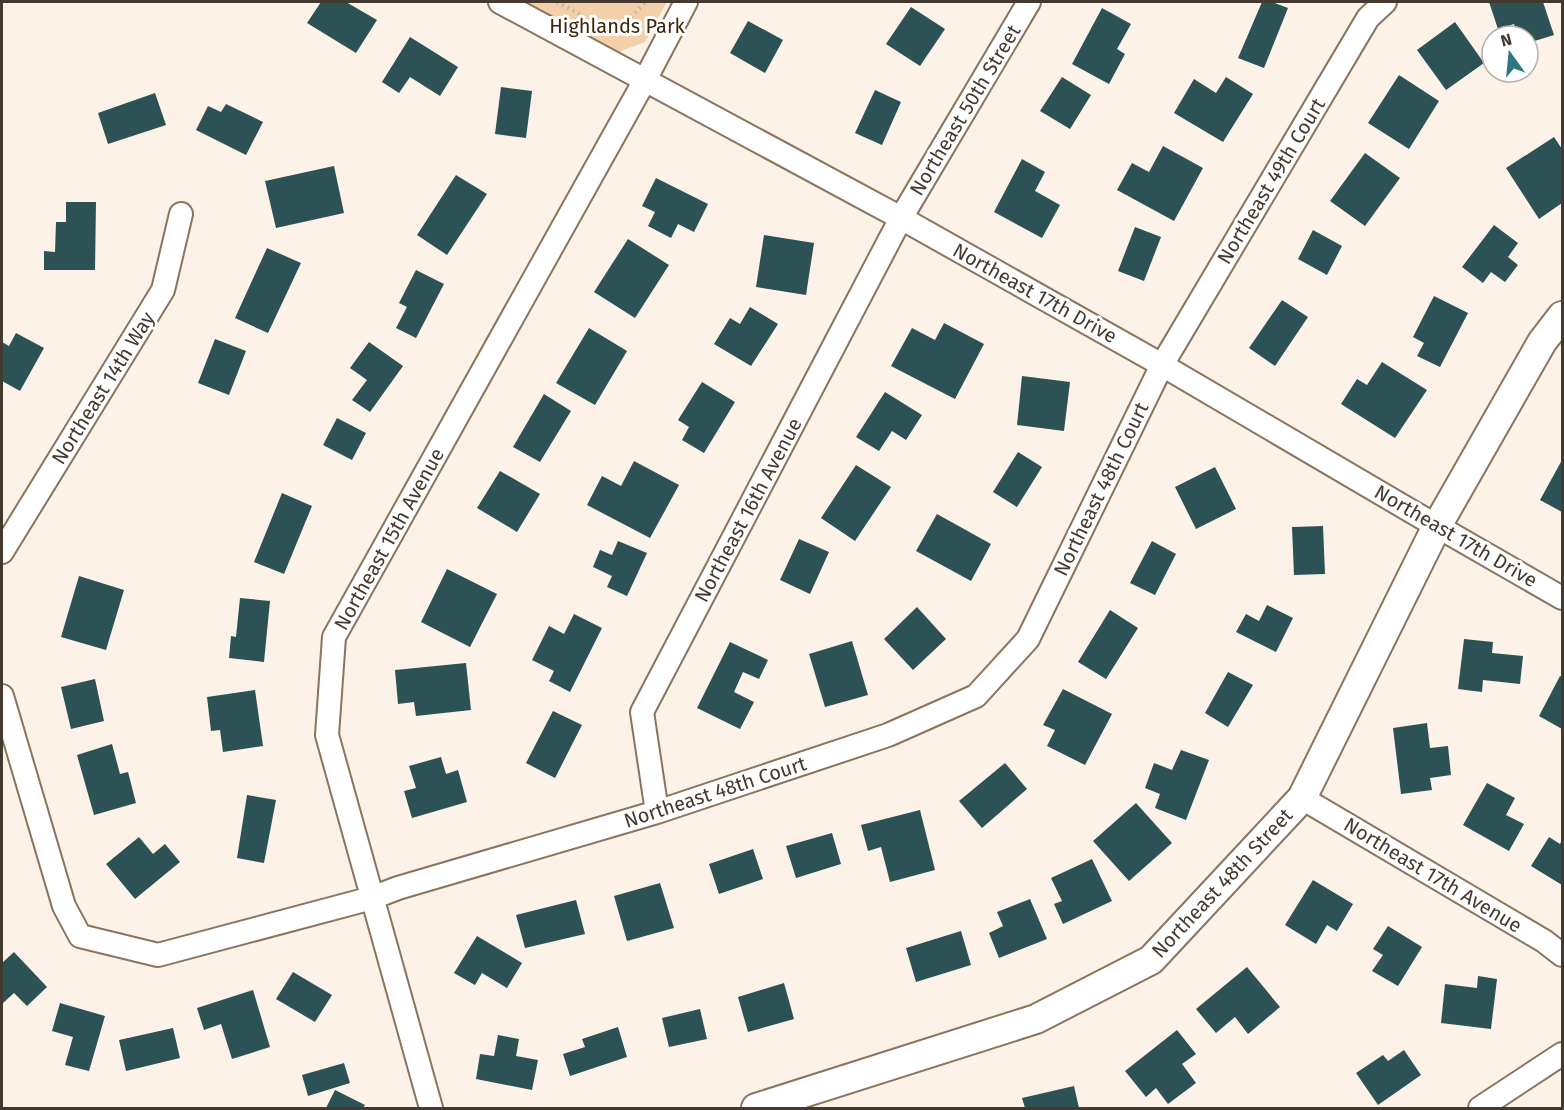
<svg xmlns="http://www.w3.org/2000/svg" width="1564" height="1110" viewBox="0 0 1564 1110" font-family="'Fira Sans',sans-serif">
<rect width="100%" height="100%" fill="#fcf2e8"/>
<path fill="#f3cfaa" d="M 522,2 L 667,2 L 645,42 L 616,53 Z"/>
<path fill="#2c5256" d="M 321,2 L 346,2 L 377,20 L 356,53 L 307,23 Z
M 1262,2 L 1272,2 L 1288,8 L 1264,68 L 1238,58 Z
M 1489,2 L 1543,2 L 1554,35 L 1528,43 L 1528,36 L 1518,36 L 1514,24 L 1498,29 Z
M 911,7 L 945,29 L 920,66 L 886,44 Z
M 1102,8 L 1131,24 L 1117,49 L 1125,54 L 1109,84 L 1072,64 Z
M 748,21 L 783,40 L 765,73 L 730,53 Z
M 1455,22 L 1484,63 L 1446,90 L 1417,50 Z
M 410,37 L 458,67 L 440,96 L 410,77 L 399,93 L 382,82 Z
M 1399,75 L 1439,101 L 1409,149 L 1368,123 Z
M 1062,77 L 1091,95 L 1070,129 L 1040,111 Z
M 1226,77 L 1253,94 L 1223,142 L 1174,113 L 1194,79 L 1216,93 Z
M 501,87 L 532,91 L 526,138 L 495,134 Z
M 875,90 L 901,102 L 882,145 L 855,133 Z
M 155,93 L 166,125 L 108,144 L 98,113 Z
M 226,104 L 263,122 L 246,155 L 196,130 L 208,106 L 221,112 Z
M 1554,137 L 1562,149 L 1562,203 L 1539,219 L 1506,168 Z
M 1163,146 L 1203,168 L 1174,221 L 1117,190 L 1132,163 L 1149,172 Z
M 1365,153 L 1400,178 L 1365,226 L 1330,201 Z
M 1022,159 L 1045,172 L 1035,191 L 1060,205 L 1042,238 L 994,212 Z
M 334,166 L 344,213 L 276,228 L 265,181 Z
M 456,175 L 487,194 L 447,255 L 417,235 Z
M 656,178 L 708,204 L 694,232 L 678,224 L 671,238 L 648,226 L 655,212 L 642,206 Z
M 66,202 L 96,202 L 95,270 L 44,270 L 44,251 L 55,252 L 56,222 L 66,222 Z
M 1494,225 L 1518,243 L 1508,257 L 1518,265 L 1505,282 L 1491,272 L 1483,283 L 1462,267 Z
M 1135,227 L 1161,237 L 1144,281 L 1118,271 Z
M 1313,230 L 1342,246 L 1327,275 L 1298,259 Z
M 764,235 L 814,243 L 806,295 L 756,287 Z
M 628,239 L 669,265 L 635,318 L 594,292 Z
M 267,248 L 301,263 L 268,333 L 235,318 Z
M 416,270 L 444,284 L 416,338 L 396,328 L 407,307 L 399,303 Z
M 1434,296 L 1468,313 L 1440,367 L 1417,356 L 1424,343 L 1413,337 Z
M 1282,300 L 1308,317 L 1275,366 L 1249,348 Z
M 750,307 L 778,324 L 751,366 L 714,344 L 730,318 L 740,324 Z
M 944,323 L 984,344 L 955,399 L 891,366 L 912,328 L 935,340 Z
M 589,328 L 627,351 L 595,405 L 556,383 Z
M 16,333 L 44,348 L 20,391 L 2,381 L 2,342 L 9,346 Z
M 215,339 L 246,351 L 229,395 L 198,383 Z
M 369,342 L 403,366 L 370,412 L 352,400 L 367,380 L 350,368 Z
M 1382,362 L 1427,390 L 1395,438 L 1341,404 L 1357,379 L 1367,385 Z
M 1022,376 L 1070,382 L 1064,431 L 1017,425 Z
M 702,382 L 735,402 L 704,453 L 682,440 L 689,427 L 678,420 Z
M 885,392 L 922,415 L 906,440 L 892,431 L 879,451 L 856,437 Z
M 544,394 L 571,411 L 540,462 L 513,447 Z
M 337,418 L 366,433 L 352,460 L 323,445 Z
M 1018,452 L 1042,467 L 1017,507 L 993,492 Z
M 1562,460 L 1562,512 L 1540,500 Z
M 634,461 L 679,485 L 650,538 L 587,505 L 602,476 L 621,486 Z
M 856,465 L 891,487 L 855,541 L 821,518 Z
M 1215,467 L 1236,509 L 1196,529 L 1175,487 Z
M 500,471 L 540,494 L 517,532 L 477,508 Z
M 282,493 L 312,506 L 284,574 L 254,562 Z
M 937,514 L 991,544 L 971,581 L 916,551 Z
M 1323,526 L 1325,574 L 1294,575 L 1292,527 Z
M 799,539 L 829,552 L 810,594 L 780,580 Z
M 618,541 L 647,553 L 627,596 L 607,587 L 612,576 L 593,567 L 600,550 L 612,555 Z
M 1152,541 L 1176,554 L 1155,595 L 1130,583 Z
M 447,569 L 497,594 L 470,647 L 421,622 Z
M 79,576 L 124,590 L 106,650 L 61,637 Z
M 240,598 L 270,601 L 264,662 L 229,658 L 231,636 L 236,637 Z
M 1267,605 L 1293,618 L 1276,652 L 1236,632 L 1246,614 L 1259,621 Z
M 917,607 L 946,639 L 913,670 L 884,639 Z
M 1110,610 L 1138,628 L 1106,679 L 1078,662 Z
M 574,614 L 602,628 L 570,692 L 549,681 L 554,671 L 532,660 L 549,626 L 564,634 Z
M 1464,639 L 1493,642 L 1492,653 L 1523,656 L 1520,684 L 1483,680 L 1482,692 L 1458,689 Z
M 852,641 L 868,695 L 825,707 L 809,654 Z
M 730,642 L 768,660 L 759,679 L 743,672 L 734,692 L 754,702 L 740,729 L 697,708 Z
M 466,663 L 471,710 L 416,716 L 414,702 L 398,704 L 395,670 Z
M 1228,672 L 1253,685 L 1228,727 L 1205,713 Z
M 1560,676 L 1562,677 L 1562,729 L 1539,716 Z
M 95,679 L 104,721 L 71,729 L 61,687 Z
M 1063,689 L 1112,714 L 1085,765 L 1047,746 L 1055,730 L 1043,725 Z
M 255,690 L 263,746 L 223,752 L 220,730 L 211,731 L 207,697 Z
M 553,711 L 582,725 L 555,778 L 526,763 Z
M 1427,723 L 1430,748 L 1448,746 L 1451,775 L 1430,778 L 1432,790 L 1401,794 L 1393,728 Z
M 112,744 L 120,774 L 128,772 L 136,803 L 94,815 L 77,755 Z
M 1181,750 L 1209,760 L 1186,820 L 1155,808 L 1160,794 L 1145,788 L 1154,763 L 1172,770 Z
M 441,757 L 446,774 L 458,770 L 467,802 L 412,818 L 404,791 L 416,788 L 409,766 Z
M 1005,763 L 1027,789 L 982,828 L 959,801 Z
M 1487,783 L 1515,798 L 1506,815 L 1524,824 L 1509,851 L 1463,825 Z
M 247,795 L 276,800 L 264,863 L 237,858 Z
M 1136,803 L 1172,843 L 1129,881 L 1093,841 Z
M 920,810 L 935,870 L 890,882 L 881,847 L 868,851 L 861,825 Z
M 832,833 L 841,864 L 796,878 L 786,846 Z
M 139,837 L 153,854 L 165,844 L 180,862 L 135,899 L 106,864 Z
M 1549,837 L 1560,844 L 1562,840 L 1562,885 L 1531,866 Z
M 753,849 L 763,879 L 719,894 L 709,864 Z
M 1092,859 L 1112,901 L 1063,924 L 1054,904 L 1062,901 L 1051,878 Z
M 1313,880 L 1353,904 L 1337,931 L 1327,925 L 1316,944 L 1285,925 Z
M 660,883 L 674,928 L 627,941 L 614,896 Z
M 1030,899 L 1047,939 L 999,958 L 989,933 L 1003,926 L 997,912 Z
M 576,900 L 585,934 L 525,948 L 516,915 Z
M 1388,926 L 1422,947 L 1398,986 L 1372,971 L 1383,955 L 1373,949 Z
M 961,931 L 971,965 L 916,982 L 906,948 Z
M 477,936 L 522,963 L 507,988 L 482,973 L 475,985 L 454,973 Z
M 14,952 L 47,987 L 27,1006 L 14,993 L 2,1004 L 2,963 Z
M 1247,967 L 1280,1007 L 1248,1034 L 1235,1017 L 1216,1033 L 1196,1009 Z
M 293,972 L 332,995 L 315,1022 L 276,999 Z
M 1478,976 L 1497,979 L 1491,1029 L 1441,1023 L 1445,984 L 1477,988 Z
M 784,983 L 794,1019 L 748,1032 L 738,997 Z
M 253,990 L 270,1047 L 232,1059 L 221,1024 L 204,1030 L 197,1008 Z
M 60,1003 L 105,1016 L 89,1071 L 65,1065 L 73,1037 L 52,1031 Z
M 700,1009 L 707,1039 L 669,1047 L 662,1018 Z
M 618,1027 L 627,1057 L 570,1076 L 563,1054 L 585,1047 L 582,1039 Z
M 173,1028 L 180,1058 L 126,1071 L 119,1040 Z
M 1177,1030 L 1196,1054 L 1182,1064 L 1196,1083 L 1168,1104 L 1156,1088 L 1146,1097 L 1125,1071 Z
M 498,1035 L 519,1039 L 516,1056 L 538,1060 L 532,1090 L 476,1079 L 480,1054 L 494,1056 Z
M 1404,1050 L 1421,1075 L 1378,1105 L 1356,1073 L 1383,1055 L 1388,1061 Z
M 344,1063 L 350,1083 L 308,1096 L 302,1075 Z
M 1074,1086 L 1079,1108 L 1025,1108 L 1022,1098 Z
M 335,1090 L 365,1105 L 363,1108 L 326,1108 Z"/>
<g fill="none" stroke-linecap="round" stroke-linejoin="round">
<g stroke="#8a745d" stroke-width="26">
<path id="minor" d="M 500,2 L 901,218 L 1162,365 L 1416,514 L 1562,598
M 2,552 L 163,290 L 181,214
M 2,696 L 64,906 L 80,936 L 158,955 L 372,898 L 398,888 L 657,812 L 888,735 L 976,696 L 1028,639 L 1162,365 L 1368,18 L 1385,2
M 1302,798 L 1544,941 L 1562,955
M 657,812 L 642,712 L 901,218 L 1029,2
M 431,1108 L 327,735 L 334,637 L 645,80 L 686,2
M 1480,1108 L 1562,1054"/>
</g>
<g stroke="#8a745d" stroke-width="32">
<path id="tertiary" d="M 756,1108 L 1036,1019 L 1151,960 L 1302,798 L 1437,526 L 1542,342 L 1562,316"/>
</g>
<path stroke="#bab0a6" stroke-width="4" stroke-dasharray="1.5 4.5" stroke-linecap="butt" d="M 557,2 L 598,24 L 619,28 L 646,2"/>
<use href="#minor" stroke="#fff" stroke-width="22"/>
<use href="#tertiary" stroke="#fff" stroke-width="28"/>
</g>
<g text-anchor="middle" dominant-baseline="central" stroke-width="6" stroke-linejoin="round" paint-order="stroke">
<g font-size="20" fill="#3c2509" stroke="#fff">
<text x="617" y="26">Highlands Park</text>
</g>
<g font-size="20" fill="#43392f" stroke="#fff">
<text transform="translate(965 110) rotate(-59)">Northeast 50th Street</text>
<text transform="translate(1271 181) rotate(-59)">Northeast 49th Court</text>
<text transform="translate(1035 293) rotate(29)">Northeast 17th Drive</text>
<text transform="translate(103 388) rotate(-58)">Northeast 14th Way</text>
<text transform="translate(1101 489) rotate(-64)">Northeast 48th Court</text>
<text transform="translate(748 510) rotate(-62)">Northeast 16th Avenue</text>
<text transform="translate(1456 536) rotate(30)">Northeast 17th Drive</text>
<text transform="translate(389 539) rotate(-61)">Northeast 15th Avenue</text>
<text transform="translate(715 792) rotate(-18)">Northeast 48th Court</text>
<text transform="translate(1433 875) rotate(31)">Northeast 17th Avenue</text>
<text transform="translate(1222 883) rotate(-47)">Northeast 48th Street</text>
</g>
</g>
<rect width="1564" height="1110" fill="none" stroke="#43392f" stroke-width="6"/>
<g transform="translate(1510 54) rotate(345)"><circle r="28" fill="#ffffff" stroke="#b4b0ac" stroke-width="1.5"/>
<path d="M0-4.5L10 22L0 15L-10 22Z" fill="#2e777f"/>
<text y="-9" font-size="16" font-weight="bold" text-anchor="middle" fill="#43392f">N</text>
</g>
</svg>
